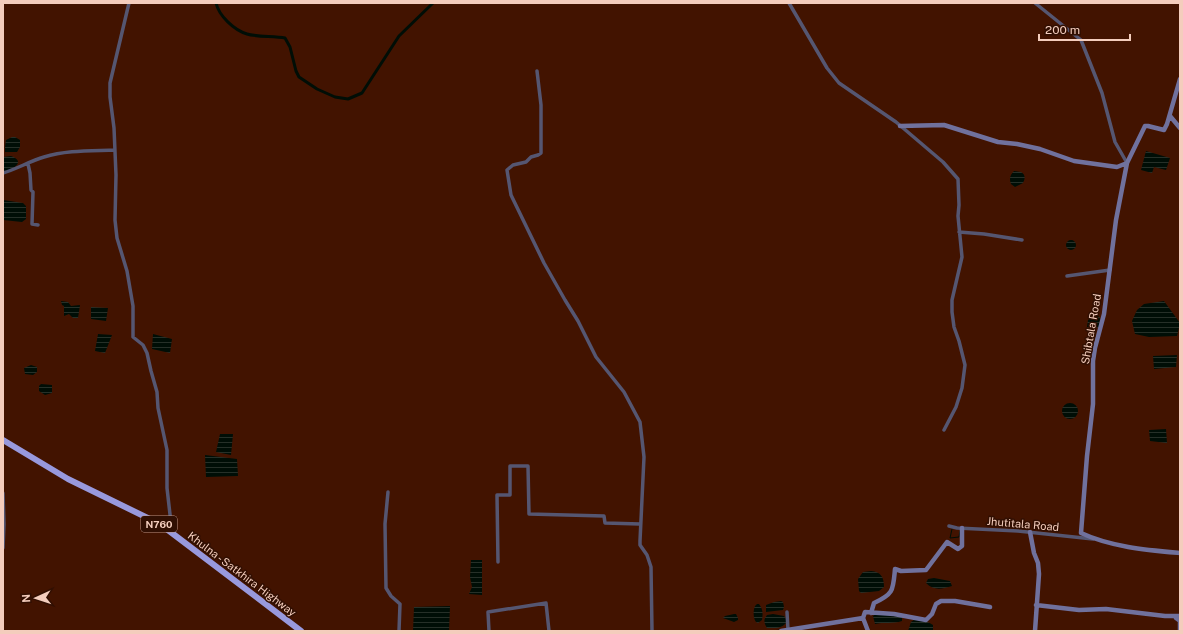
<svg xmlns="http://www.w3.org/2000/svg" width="1183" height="634" viewBox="0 0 1183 634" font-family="'Public Sans',sans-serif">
<defs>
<pattern id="water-rules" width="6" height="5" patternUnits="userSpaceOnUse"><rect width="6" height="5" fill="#000e06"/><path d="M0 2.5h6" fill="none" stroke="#263028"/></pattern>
</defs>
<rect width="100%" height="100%" fill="#421300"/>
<path fill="url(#water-rules)" d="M 12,137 L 15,137 L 20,140 L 20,147 L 17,152 L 5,152 L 5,147 L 6,140 Z
M 1146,151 L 1170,158 L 1166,170 L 1154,167 L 1152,173 L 1141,170 Z
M 11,156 C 27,162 12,170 3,172 L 3,157 Z
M 1014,171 L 1021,172 C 1026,175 1025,179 1023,183 L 1015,187 L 1011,184 C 1009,179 1010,175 1014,171 Z
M 3,200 L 23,203 L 26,206 L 26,219 L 22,222 L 3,220 Z
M1066 245a5 5 0 1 1 10 0a5 5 0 1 1-10 0Z
M 61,301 L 68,302 L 71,306 L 80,305 L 78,318 L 73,318 L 69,314 L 64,316 L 64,306 L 62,305 Z
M 1164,301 L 1180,323 L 1177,336 L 1149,337 L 1135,334 L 1132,321 L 1137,310 L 1144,304 Z
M 91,307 L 108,308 L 106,321 L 91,319 Z
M 1095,316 L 1098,316 L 1100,318 L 1099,327 L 1094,329 L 1087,327 L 1088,320 Z
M 98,334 L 112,335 L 105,353 L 95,351 Z
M 153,334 L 172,339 L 170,353 L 152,349 Z
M 1177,355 L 1176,367 L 1154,369 L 1153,356 Z
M 31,365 L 37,367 L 37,372 L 33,375 L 25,374 L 24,368 Z
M 41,384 L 52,385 L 52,393 L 45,395 L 39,391 L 39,386 Z
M1062 411a8 8 0 1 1 16 0a8 8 0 1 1-16 0Z
M 1166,429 L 1167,443 L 1150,441 L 1149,430 Z
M 220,434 L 233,434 L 231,455 L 216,452 Z
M 205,455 L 237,459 L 238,476 L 206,477 Z
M 471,560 L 482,560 L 482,595 L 469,594 L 472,587 L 470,577 Z
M 871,571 C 881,572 884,577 884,587 L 879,591 L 861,593 L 859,591 L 858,579 L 863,572 Z
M 934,578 L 950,581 L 952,586 C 942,589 934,591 926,583 L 928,579 Z
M 781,601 L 783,602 L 784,607 L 783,610 L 766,612 L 766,605 L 774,602 Z
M 757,604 L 759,604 C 763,609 763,614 762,620 L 758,623 L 756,622 C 753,618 753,611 755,606 Z
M 450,606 L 449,631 L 413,631 L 414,607 Z
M 877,613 L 902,617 L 902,621 C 893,624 883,622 875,624 L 873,616 Z
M 734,614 L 736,614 L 738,618 L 738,620 L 734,622 L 723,618 L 725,616 Z
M 773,614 L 784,616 L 786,619 L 786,623 C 781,629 774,628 767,628 C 764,623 763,620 767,615 Z
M 914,620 C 919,620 928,621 933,625 L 933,630 L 908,631 L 911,622 Z"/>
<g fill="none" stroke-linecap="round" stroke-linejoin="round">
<path stroke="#000e06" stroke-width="1" d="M 952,529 L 950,538 L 959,537 L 960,531
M 771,631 L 780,630"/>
<path stroke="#000e06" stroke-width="3" d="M 216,3 C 219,16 234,30 247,34 C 256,37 274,36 285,38 L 290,47 L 296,71 L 299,77 L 317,89 L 335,97 L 348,99 L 362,93 L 399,36 L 433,3"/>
<path stroke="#555671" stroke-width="3.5" d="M 129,3 L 110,83 L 110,97 L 114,128 L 116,175 L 115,220 L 117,238 L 127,271 L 133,306 L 133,337 L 143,345 L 147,353 L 151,371 L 157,392 L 158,408 L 167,450 L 167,488 L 172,532
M 789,3 L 827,68 L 839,83 L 896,122 L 943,162 L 958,179 L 959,205 L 958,216 L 962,257 L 952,300 L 952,312 L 954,327 L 959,341 L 965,365 L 962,388 L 956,407 L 944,430
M 1035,3 L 1081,40 L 1102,93 L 1115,142 L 1127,163
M 537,71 L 541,105 L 541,153 L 538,155 L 531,157 L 526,162 L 513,165 L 507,170 L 511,195 L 544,263 L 565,300 L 578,321 L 596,357 L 624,392 L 640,422 L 644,457 L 640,541 L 640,545 L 647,555 L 651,567 L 652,631
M 28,164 L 30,173 L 31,190 L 33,192 L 32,224 L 38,225
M 3,173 C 17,169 30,161 44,157 C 67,150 91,151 115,150
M 959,232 L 984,234 L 1022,240
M 1067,276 L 1110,270
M 388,492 L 385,524 L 386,588 L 391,596 L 400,604 L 399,631
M 3,493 L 4,524 L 3,548
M 949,526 L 957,528 L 1018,531 L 1093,539
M 498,562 L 497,495 L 510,495 L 510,466 L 528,466 L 529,514 L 604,516 L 605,523 L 640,524
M 787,612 L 788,630
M 489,631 L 488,612 L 546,603 L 549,631"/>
<path stroke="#70719d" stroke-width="4.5" d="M 1170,116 L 1180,128
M 900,126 L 944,125 L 998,142 L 1017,144 L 1040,149 L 1074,161 L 1117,167 L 1127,163 L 1145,126 L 1148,126 L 1164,130 L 1167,124 L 1180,79
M 1127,163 L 1116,220 L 1104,314 L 1095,348 L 1093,361 L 1093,404 L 1087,456 L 1081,533 C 1111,547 1147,550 1180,553
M 1030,532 L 1034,553 L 1038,563 L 1039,574 L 1035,631
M 1036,605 L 1079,610 L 1106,609 L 1165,616 L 1180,616
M 871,613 L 874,603 C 894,594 893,590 895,569 L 901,571 L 926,570 L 947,542 L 958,549 L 962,546 L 962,528
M 1175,616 L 1176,618 L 1180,621 L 1180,631
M 781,631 L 863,618
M 868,631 L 863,618 L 865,612 L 894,614 L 926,620 L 932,614 L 936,604 L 941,601 L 955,601 L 990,607"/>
<path stroke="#9899dd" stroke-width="6" d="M 3,440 L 68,479 L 160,524 L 301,631"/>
</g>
<g text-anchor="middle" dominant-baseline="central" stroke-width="3" stroke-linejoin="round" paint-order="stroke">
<rect fill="#310f02" stroke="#ba9485" stroke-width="1" x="141" y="516" width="36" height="16" rx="3"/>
<g font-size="10" font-weight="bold" fill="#f4cdbd">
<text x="159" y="524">N760</text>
</g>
<g font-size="11" fill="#f4cdbd" stroke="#310f02">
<text transform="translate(1091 329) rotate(-80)">Shibtala Road</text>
<text transform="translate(1023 524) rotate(5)">Jhutitala Road</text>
<text transform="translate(242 574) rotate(37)">Khulna - Satkhira Highway</text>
</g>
</g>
<rect width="1183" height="634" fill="none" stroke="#f4cdbd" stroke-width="8"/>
<g transform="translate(36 598) rotate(267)" stroke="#310f02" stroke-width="3" paint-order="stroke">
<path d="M0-3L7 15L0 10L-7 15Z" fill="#f4cdbd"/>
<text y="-6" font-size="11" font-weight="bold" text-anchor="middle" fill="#f4cdbd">N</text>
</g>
<path d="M1039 34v6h91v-6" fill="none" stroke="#f4cdbd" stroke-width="2"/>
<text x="1045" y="34" font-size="12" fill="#f4cdbd" stroke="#310f02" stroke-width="3" paint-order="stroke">200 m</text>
</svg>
